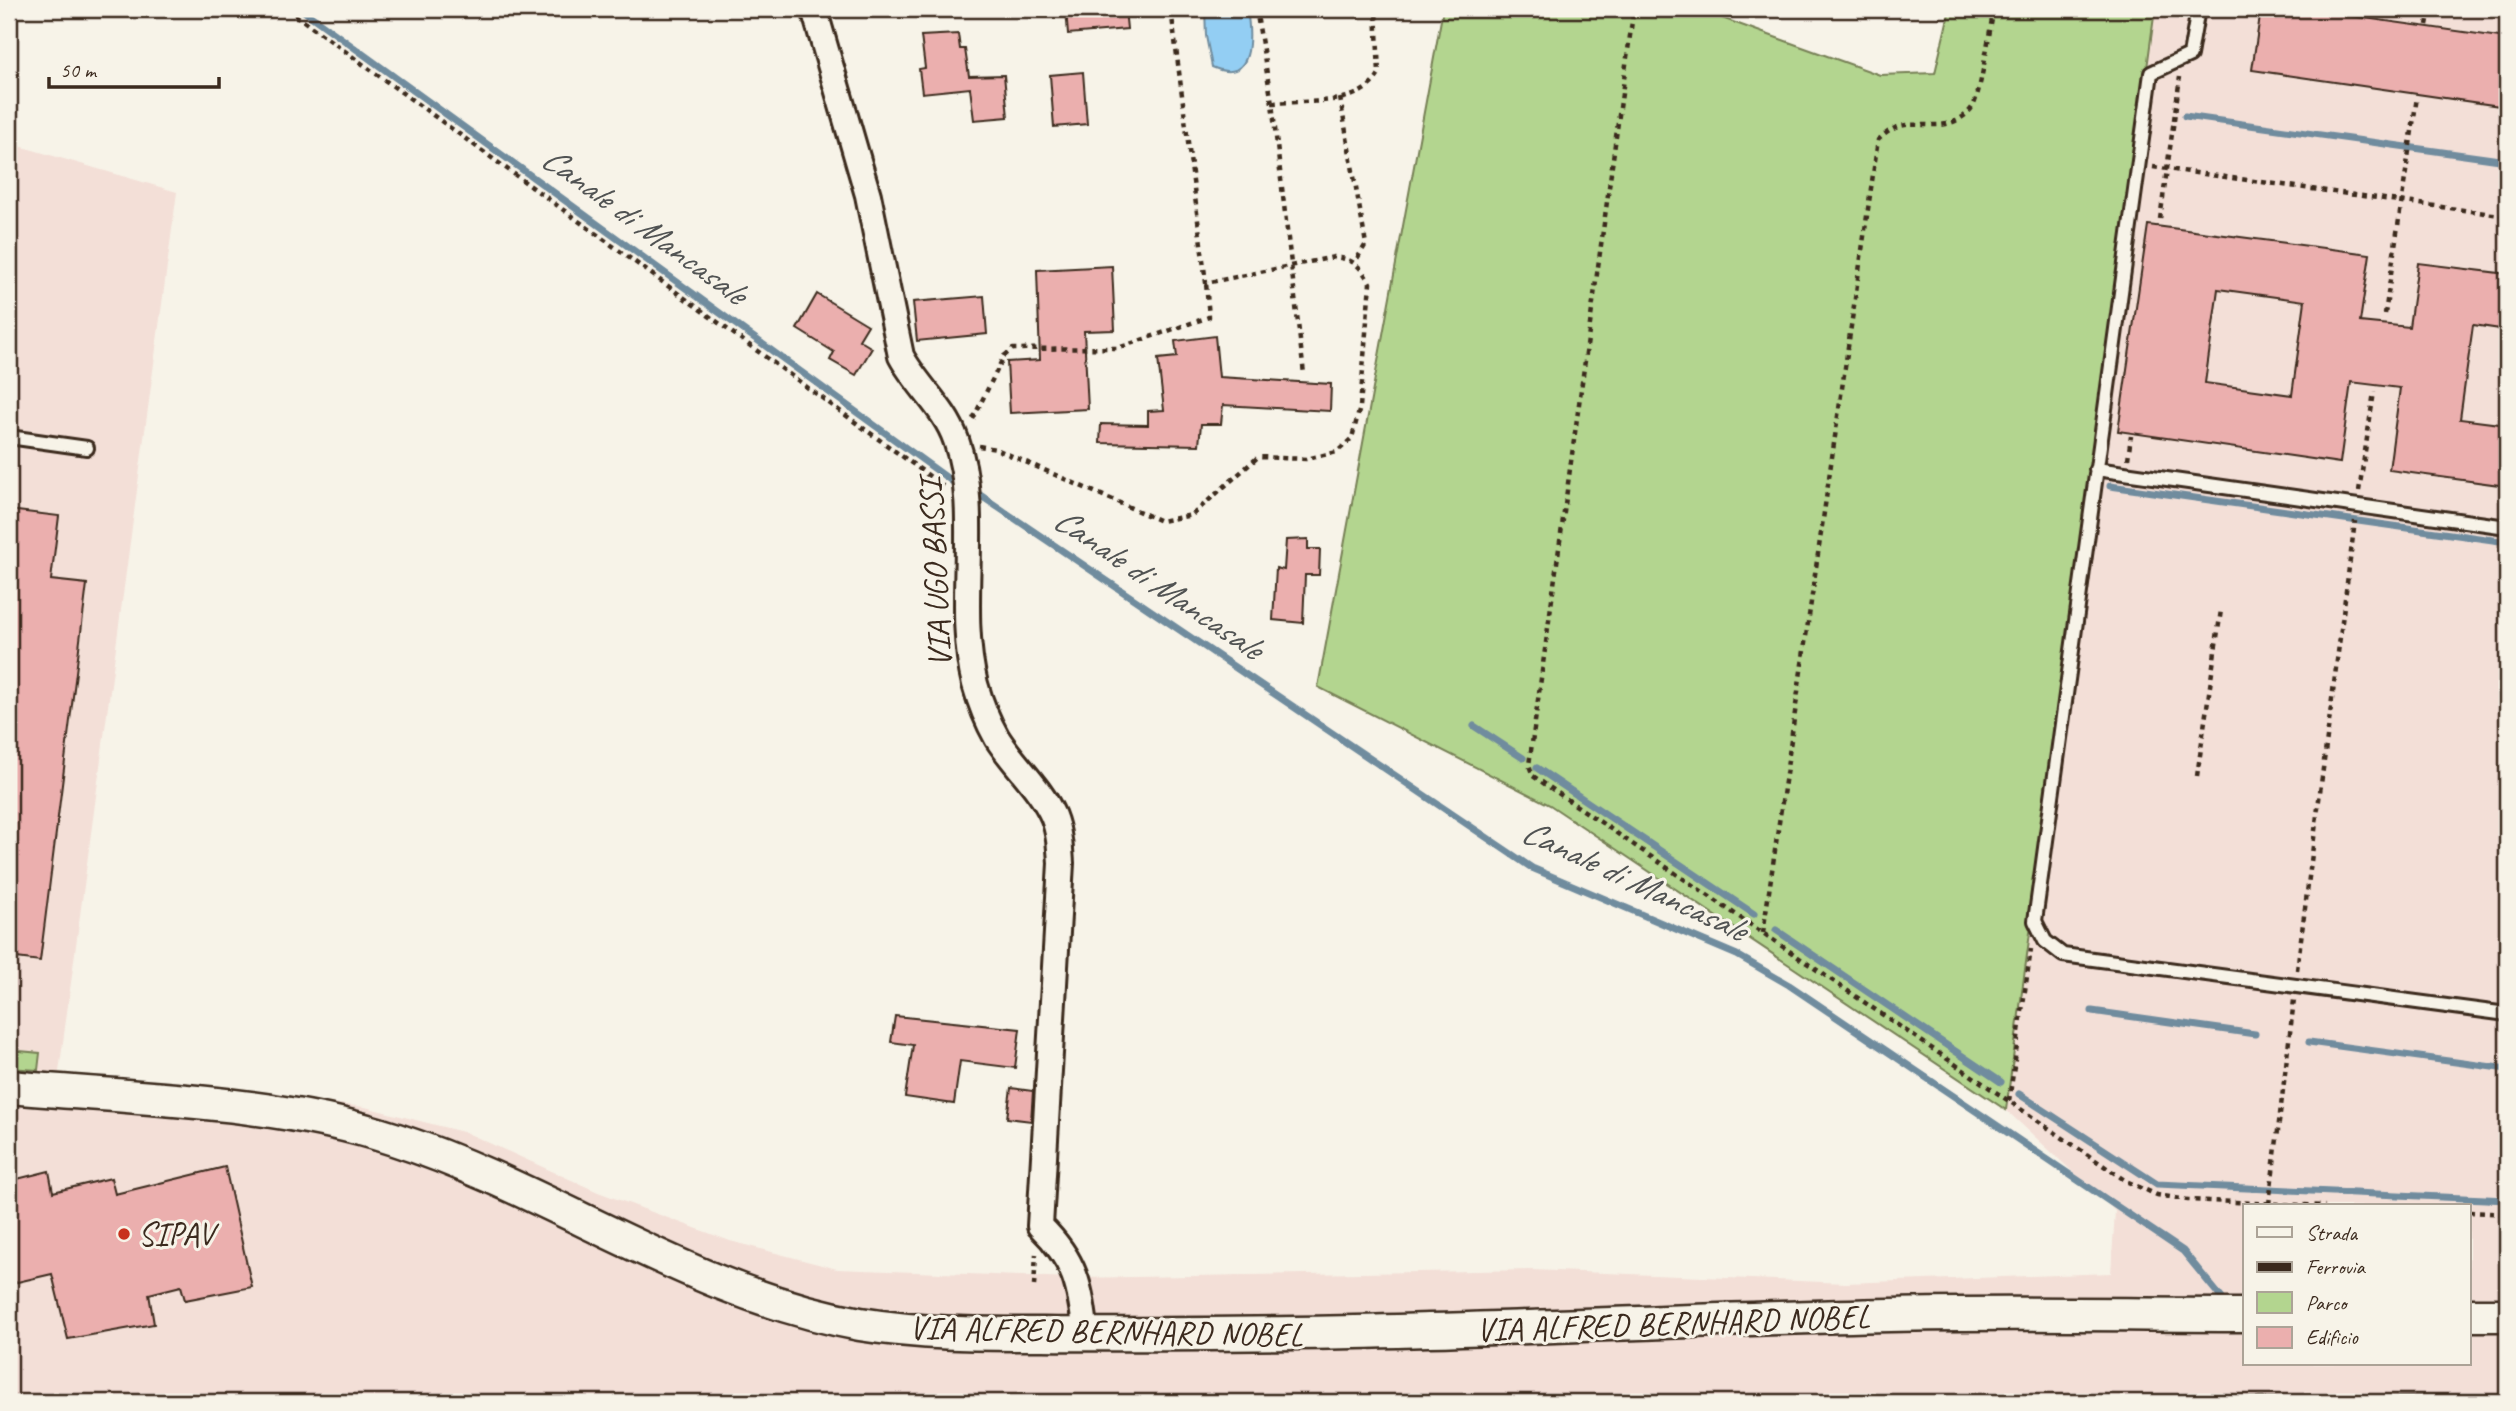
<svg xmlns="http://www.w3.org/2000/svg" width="2516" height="1411" viewBox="0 0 2516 1411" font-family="Caveat,sans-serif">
<rect width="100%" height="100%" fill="#f7f3e8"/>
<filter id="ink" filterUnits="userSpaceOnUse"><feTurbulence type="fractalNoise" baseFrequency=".0143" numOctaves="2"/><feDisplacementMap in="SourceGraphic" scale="14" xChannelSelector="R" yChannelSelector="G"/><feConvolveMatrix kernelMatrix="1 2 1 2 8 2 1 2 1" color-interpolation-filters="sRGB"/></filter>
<g filter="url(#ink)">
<path fill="#f3dfd7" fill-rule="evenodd" d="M 2155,9 L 2507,9 L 2507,1402 L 9,1402 L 9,143 L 177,192 L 59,1072 L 365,1107 L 467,1133 L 598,1192 L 730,1241 L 837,1269 L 1074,1278 L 1532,1270 L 1846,1283 L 2111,1273 L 2115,1211 L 2006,1110 ZM 2245,1206 L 2469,1206 L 2469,1364 L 2245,1364 Z"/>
<path fill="#b3d58f" stroke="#778056" stroke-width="2" d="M 1443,9 L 1697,9 L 1880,75 L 1935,73 L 1950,9 L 2155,9 L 2006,1110 L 1550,805 L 1318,687 Z
M 9,1050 L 40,1053 L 38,1070 L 9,1068 Z"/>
<path fill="#93cef3" stroke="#708c9e" stroke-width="2" d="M 1205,9 L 1247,9 C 1251,35 1255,86 1212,67 L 1206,36 Z"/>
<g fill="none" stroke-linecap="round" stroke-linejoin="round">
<path stroke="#708c9e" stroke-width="7" d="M 301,9 L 957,485
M 2185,116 L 2507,161
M 2110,486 L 2507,542
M 977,493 L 1532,868 L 1737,955 L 1789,985 L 2183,1251 L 2224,1301
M 1474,726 L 1523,758
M 1537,768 L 1754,914
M 1776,930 L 2001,1082
M 2092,1011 L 2255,1034
M 2309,1042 L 2507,1069
M 2019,1094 L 2157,1184 L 2507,1200"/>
</g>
<path fill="#ebafae" stroke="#3b2a1e" stroke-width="2" fill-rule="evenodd" d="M 1066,9 L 1125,9 L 1127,29 L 1068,34 Z
M 2261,9 L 2301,9 L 2507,38 L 2507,107 L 2252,70 Z
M 958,34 L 960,49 L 965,49 L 969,76 L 1004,75 L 1008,117 L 974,120 L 970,88 L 922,93 L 919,69 L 925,68 L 921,36 Z
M 1083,72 L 1087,124 L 1054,127 L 1050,75 Z
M 2148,225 L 2370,254 L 2360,322 L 2409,327 L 2418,263 L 2507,274 L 2507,330 L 2473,325 L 2460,419 L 2507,425 L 2507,486 L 2389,470 L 2400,388 L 2351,382 L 2340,463 L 2118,431 ZM 2218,289 L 2305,301 L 2292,395 L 2205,383 Z
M 1112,266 L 1115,330 L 1084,331 L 1088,409 L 1010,413 L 1007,362 L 1040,360 L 1037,270 Z
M 817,294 L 868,325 L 859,340 L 872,348 L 856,375 L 830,360 L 834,352 L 797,329 Z
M 984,296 L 987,334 L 917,341 L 913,302 Z
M 1215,336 L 1219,377 L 1331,384 L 1330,411 L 1223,405 L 1221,424 L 1201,424 L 1199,445 L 1100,443 L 1101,424 L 1148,425 L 1148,411 L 1164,410 L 1158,359 L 1177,357 L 1175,341 Z
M 9,510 L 59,516 L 51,580 L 87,584 L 40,961 L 9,957 Z
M 1308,539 L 1308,549 L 1320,549 L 1319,575 L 1305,575 L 1303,623 L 1273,620 L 1276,568 L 1284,570 L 1286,540 Z
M 895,1016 L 1020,1029 L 1015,1068 L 960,1061 L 954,1104 L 905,1097 L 913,1045 L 891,1042 Z
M 1011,1088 L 1033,1091 L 1031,1121 L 1007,1118 Z
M 225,1167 L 252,1287 L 185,1300 L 181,1286 L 149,1294 L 154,1324 L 68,1339 L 52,1274 L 9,1284 L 9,1181 L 49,1171 L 53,1192 L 111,1178 L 115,1194 Z"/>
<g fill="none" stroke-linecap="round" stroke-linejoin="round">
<g stroke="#3b2a1e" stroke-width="18">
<path id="service" d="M 2198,9 L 2190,55 L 2151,73 L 2035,921 L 2045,941 L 2063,955 L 2507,1014
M 9,437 L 87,448
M 2096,469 L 2507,527"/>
</g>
<g stroke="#3b2a1e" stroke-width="30">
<path id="minor" d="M 814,9 L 868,195 L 901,356 C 917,386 945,408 956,440 C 982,513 955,606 975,684 C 980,702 988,722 997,738 C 1014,765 1040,787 1053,816 C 1059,831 1060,847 1061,863 L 1040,1226 C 1076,1261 1080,1286 1086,1335"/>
</g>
<g stroke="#3b2a1e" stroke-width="37">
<path id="tertiary" d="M 9,1087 C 132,1098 276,1100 394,1139 C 554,1191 692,1294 860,1324 C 921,1334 982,1334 1043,1334 C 1127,1335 1211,1334 1295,1333 C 1493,1331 1691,1319 1890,1315 C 2008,1312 2127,1315 2245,1315
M 2469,1315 L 2507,1315"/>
</g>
<path stroke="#3b2a1e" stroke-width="4.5" stroke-dasharray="5 5" stroke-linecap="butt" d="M 287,9 L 943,486
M 1256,9 L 1272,103 L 1304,374
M 1633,14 L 1529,765 L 1533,776 L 2126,1181 L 2157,1195 L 2188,1200 L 2325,1206
M 2427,25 L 2430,9
M 1340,98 L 1366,244 L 1355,262
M 1272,103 C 1306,100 1360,108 1379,74 L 1376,9
M 2153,167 L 2507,216
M 2160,219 L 2180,77
M 2385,314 L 2417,97
M 973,419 L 1004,356 L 1013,349 L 1118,348 L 1209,317 L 1206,283
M 979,446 L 996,449 L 1161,521 L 1192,515 L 1258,457 L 1306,459 L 1337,452 L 1352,438 L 1360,407 L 1370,283 C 1360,266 1354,259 1334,257 L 1206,283 L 1171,9
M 2128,459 L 2131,436
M 2359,491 L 2374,392
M 2197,776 L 2221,610
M 1763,933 L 1878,140 C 1901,119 1910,126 1938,125 C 1951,125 1968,117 1974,104 C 1982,86 1989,32 1994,9
M 2297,970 L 2355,521
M 2009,1101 L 2031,949
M 2269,1204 L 2294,1000
M 2469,1212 L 2507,1214
M 1034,1286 L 1036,1254"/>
<use href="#service" stroke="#f7f3e8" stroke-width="12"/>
<use href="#minor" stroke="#f7f3e8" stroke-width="24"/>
<use href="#tertiary" stroke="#f7f3e8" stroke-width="32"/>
<path stroke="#3b2a1e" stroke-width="5" d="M 1931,1402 L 2507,1397"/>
</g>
</g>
<circle fill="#c8321e" stroke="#f7f3e8" stroke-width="2.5" cx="124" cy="1234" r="7"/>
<g text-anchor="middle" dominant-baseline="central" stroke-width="6" stroke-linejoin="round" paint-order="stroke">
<g font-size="33" fill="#3b2a1e" stroke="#f7f3e8">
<text transform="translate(935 573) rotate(-93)">VIA UGO BASSI</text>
<text transform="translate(1673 1323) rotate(-2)">VIA ALFRED BERNHARD NOBEL</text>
<text transform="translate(1106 1331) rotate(1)">VIA ALFRED BERNHARD NOBEL</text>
</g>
<g font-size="33" fill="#3b2a1e" stroke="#f7f3e8" text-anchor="start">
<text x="138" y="1234">SIPAV</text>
</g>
<g font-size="35" font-style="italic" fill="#515353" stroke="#f7f3e8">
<text transform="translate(644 225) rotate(36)">Canale di Mancasale</text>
<text transform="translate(1158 583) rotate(34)">Canale di Mancasale</text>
<text transform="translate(1634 880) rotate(25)">Canale di Mancasale</text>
</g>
</g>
<rect width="2516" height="1411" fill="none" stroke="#f7f3e8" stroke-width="35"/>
<rect x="18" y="18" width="2481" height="1376" fill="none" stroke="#3b2a1e" stroke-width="2.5" filter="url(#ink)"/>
<rect x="2243" y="1204" width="228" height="161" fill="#f7f3e8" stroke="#aca397" stroke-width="2"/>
<rect x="2257" y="1227" width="35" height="10" fill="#f7f3e8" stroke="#aca397" stroke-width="2"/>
<text x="2306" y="1240" font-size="21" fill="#3b2a1e">Strada</text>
<rect x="2257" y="1262" width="35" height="10" fill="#3b2a1e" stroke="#aca397" stroke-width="2"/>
<text x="2306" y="1274" font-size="21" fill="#3b2a1e">Ferrovia</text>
<rect x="2257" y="1292" width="35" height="21" fill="#b3d58f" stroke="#aca397" stroke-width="2"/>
<text x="2306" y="1310" font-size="21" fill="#3b2a1e">Parco</text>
<rect x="2257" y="1327" width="35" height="21" fill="#ebafae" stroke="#aca397" stroke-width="2"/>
<text x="2306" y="1344" font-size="21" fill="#3b2a1e">Edificio</text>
<path d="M49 77v10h170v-10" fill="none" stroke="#3b2a1e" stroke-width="3.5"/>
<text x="60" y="77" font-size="21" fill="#3b2a1e" stroke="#f7f3e8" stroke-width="5" paint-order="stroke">50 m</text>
</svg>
